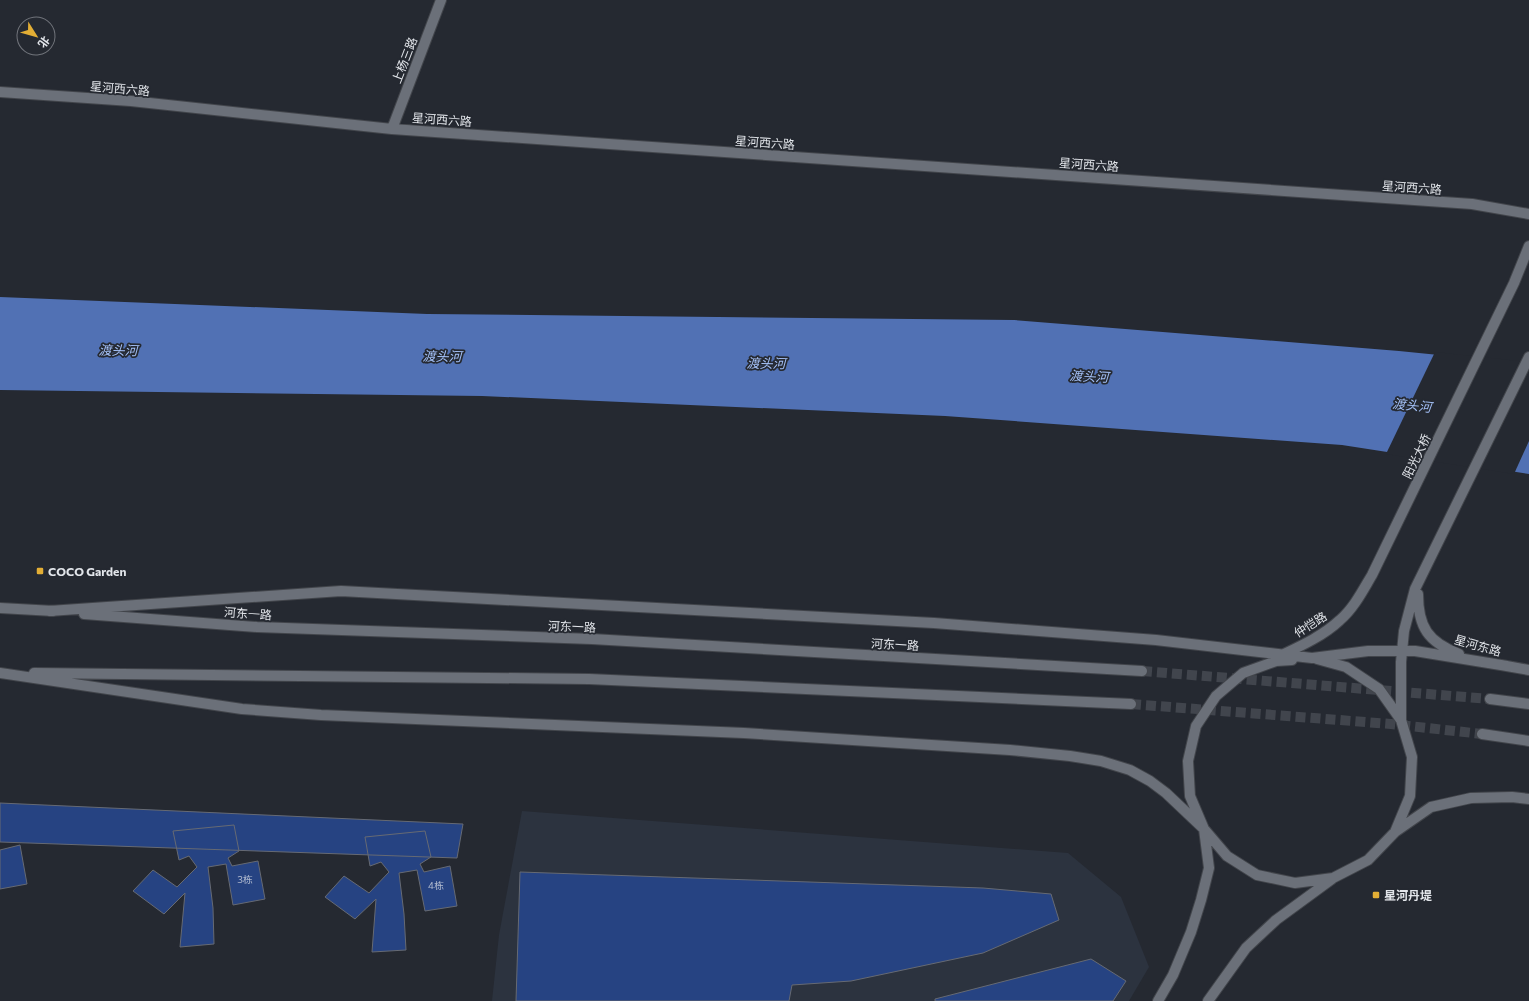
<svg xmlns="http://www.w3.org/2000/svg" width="1529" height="1001" viewBox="0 0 1529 1001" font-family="Commissioner,'Noto Sans SC',sans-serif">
<rect width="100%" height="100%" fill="#252931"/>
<path fill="#2c333f" d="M 522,811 L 1068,853 L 1121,897 L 1149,967 L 1129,1001 L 492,1001 L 499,935 Z"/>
<path fill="#5171b4" d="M 0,297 L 427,314 L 1014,320 L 1399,351 L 1529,364 L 1529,474 L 1342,445 L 945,416 L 482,396 L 0,390 Z"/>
<path fill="#252931" d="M 1435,352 L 1529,362 L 1529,441 L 1514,474 L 1386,454 Z"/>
<path fill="#264382" stroke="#666a73" d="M 0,803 L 463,824 L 457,858 L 0,842 Z
M 234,825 L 239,851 L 228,858 L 232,866 L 258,861 L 265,899 L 233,905 L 226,864 L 208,867 L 213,908 L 214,944 L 180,947 L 185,893 L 164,914 L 133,891 L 153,870 L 177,887 L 197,867 L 189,856 L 179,860 L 173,831 Z
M 425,831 L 431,857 L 420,864 L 424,872 L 450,866 L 457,906 L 425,911 L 417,870 L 399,873 L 404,914 L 406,950 L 372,952 L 376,899 L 355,919 L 325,897 L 344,876 L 369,893 L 389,872 L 381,862 L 370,866 L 365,837 Z
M 20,845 L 27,884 L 0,889 L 0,850 Z
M 520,872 L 983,888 L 1051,894 L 1059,920 L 983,953 L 851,981 L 792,985 L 789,1001 L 516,1001 Z
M 1091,959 L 1126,981 L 1113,1001 L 935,1001 L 935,999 Z"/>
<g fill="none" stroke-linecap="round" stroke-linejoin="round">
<path stroke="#41454d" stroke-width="10" stroke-dasharray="10 5" stroke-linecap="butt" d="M 1142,671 L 1490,699
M 1131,704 L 1391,724 L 1482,734"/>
<g stroke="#42454b" stroke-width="12">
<path id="minor" d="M 0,92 L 131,101 L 392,129 L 1472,204 L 1529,214
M 392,129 L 441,0
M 1418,594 C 1418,627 1428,642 1459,654
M 0,608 L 54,611
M 49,611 L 341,591 L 934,623 L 1156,640 L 1312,658 L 1368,651 L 1415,651 L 1507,666
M 84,614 L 257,627 L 592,639 L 1142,671
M 1284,654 C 1303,645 1324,635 1340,620 C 1354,608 1363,590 1372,575 L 1514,283 L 1529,246
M 1317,659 L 1346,667 L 1379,689 L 1401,720 L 1412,757 L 1410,796 L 1395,832
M 1501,665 L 1529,670
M 0,673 L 242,709 L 321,715 L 744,733 L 1010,750 L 1070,756 L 1101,761 L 1130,770 L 1150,781 L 1166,793 L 1204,829 L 1227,856 L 1257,875 L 1295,883 L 1333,878 L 1368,860 L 1395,832 L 1431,807 L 1471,798 L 1512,797 L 1529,799
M 34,673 L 589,679 L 1131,704
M 1490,699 L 1529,704
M 1401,720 L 1401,662 L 1404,631 L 1415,589 L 1529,357
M 1482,734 L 1529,741
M 1158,1001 L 1173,975 L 1191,932 L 1201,900 L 1209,868 L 1204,829 L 1190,796 L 1188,761 L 1196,726 L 1216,696 L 1243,673 L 1276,661 L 1292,660
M 1208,1001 L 1246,948 L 1276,920 L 1332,879"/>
</g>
<use href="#minor" stroke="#6b7079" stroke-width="10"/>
</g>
<g fill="#e3ae35" stroke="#252931" stroke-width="1.5">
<rect x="36" y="567" width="8" height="8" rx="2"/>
<rect x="1372" y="891" width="8" height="8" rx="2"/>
</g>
<g text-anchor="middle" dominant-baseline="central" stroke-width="3.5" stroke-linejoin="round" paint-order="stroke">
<g font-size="10" fill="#b3bcd0">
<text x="245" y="879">3栋</text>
<text x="436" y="885">4栋</text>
</g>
<g font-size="12" fill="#e2e5ea" stroke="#252931">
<text transform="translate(404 60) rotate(-69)">上杨三路</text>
<text transform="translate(120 88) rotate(5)">星河西六路</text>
<text transform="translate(442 119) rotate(4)">星河西六路</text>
<text transform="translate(765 142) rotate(4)">星河西六路</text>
<text transform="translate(1089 164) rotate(4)">星河西六路</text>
<text transform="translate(1412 187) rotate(4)">星河西六路</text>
<text transform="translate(1416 456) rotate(-64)">阳光大桥</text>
<text transform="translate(248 613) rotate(4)">河东一路</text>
<text transform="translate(1310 624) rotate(-32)">仲恺路</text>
<text transform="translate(572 626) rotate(2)">河东一路</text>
<text transform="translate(895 644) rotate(3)">河东一路</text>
<text transform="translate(1478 645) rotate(16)">星河东路</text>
</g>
<g font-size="12" font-weight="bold" fill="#e2e5ea" stroke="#252931" text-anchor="start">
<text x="48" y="571">COCO Garden</text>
<text x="1384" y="895">星河丹堤</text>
</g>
<g font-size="13" font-style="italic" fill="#a4c1f8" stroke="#252931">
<text transform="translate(118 350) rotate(1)">渡头河</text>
<text transform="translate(442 356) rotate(1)">渡头河</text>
<text transform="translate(766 363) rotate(1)">渡头河</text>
<text transform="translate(1089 376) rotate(3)">渡头河</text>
<text transform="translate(1412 405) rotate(6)">渡头河</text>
</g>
</g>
<g transform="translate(36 36) rotate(127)"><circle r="19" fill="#252931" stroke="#71747b"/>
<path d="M0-3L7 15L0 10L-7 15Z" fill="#e3ae35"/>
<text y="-6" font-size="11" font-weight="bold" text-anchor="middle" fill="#e2e5ea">北</text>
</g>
</svg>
